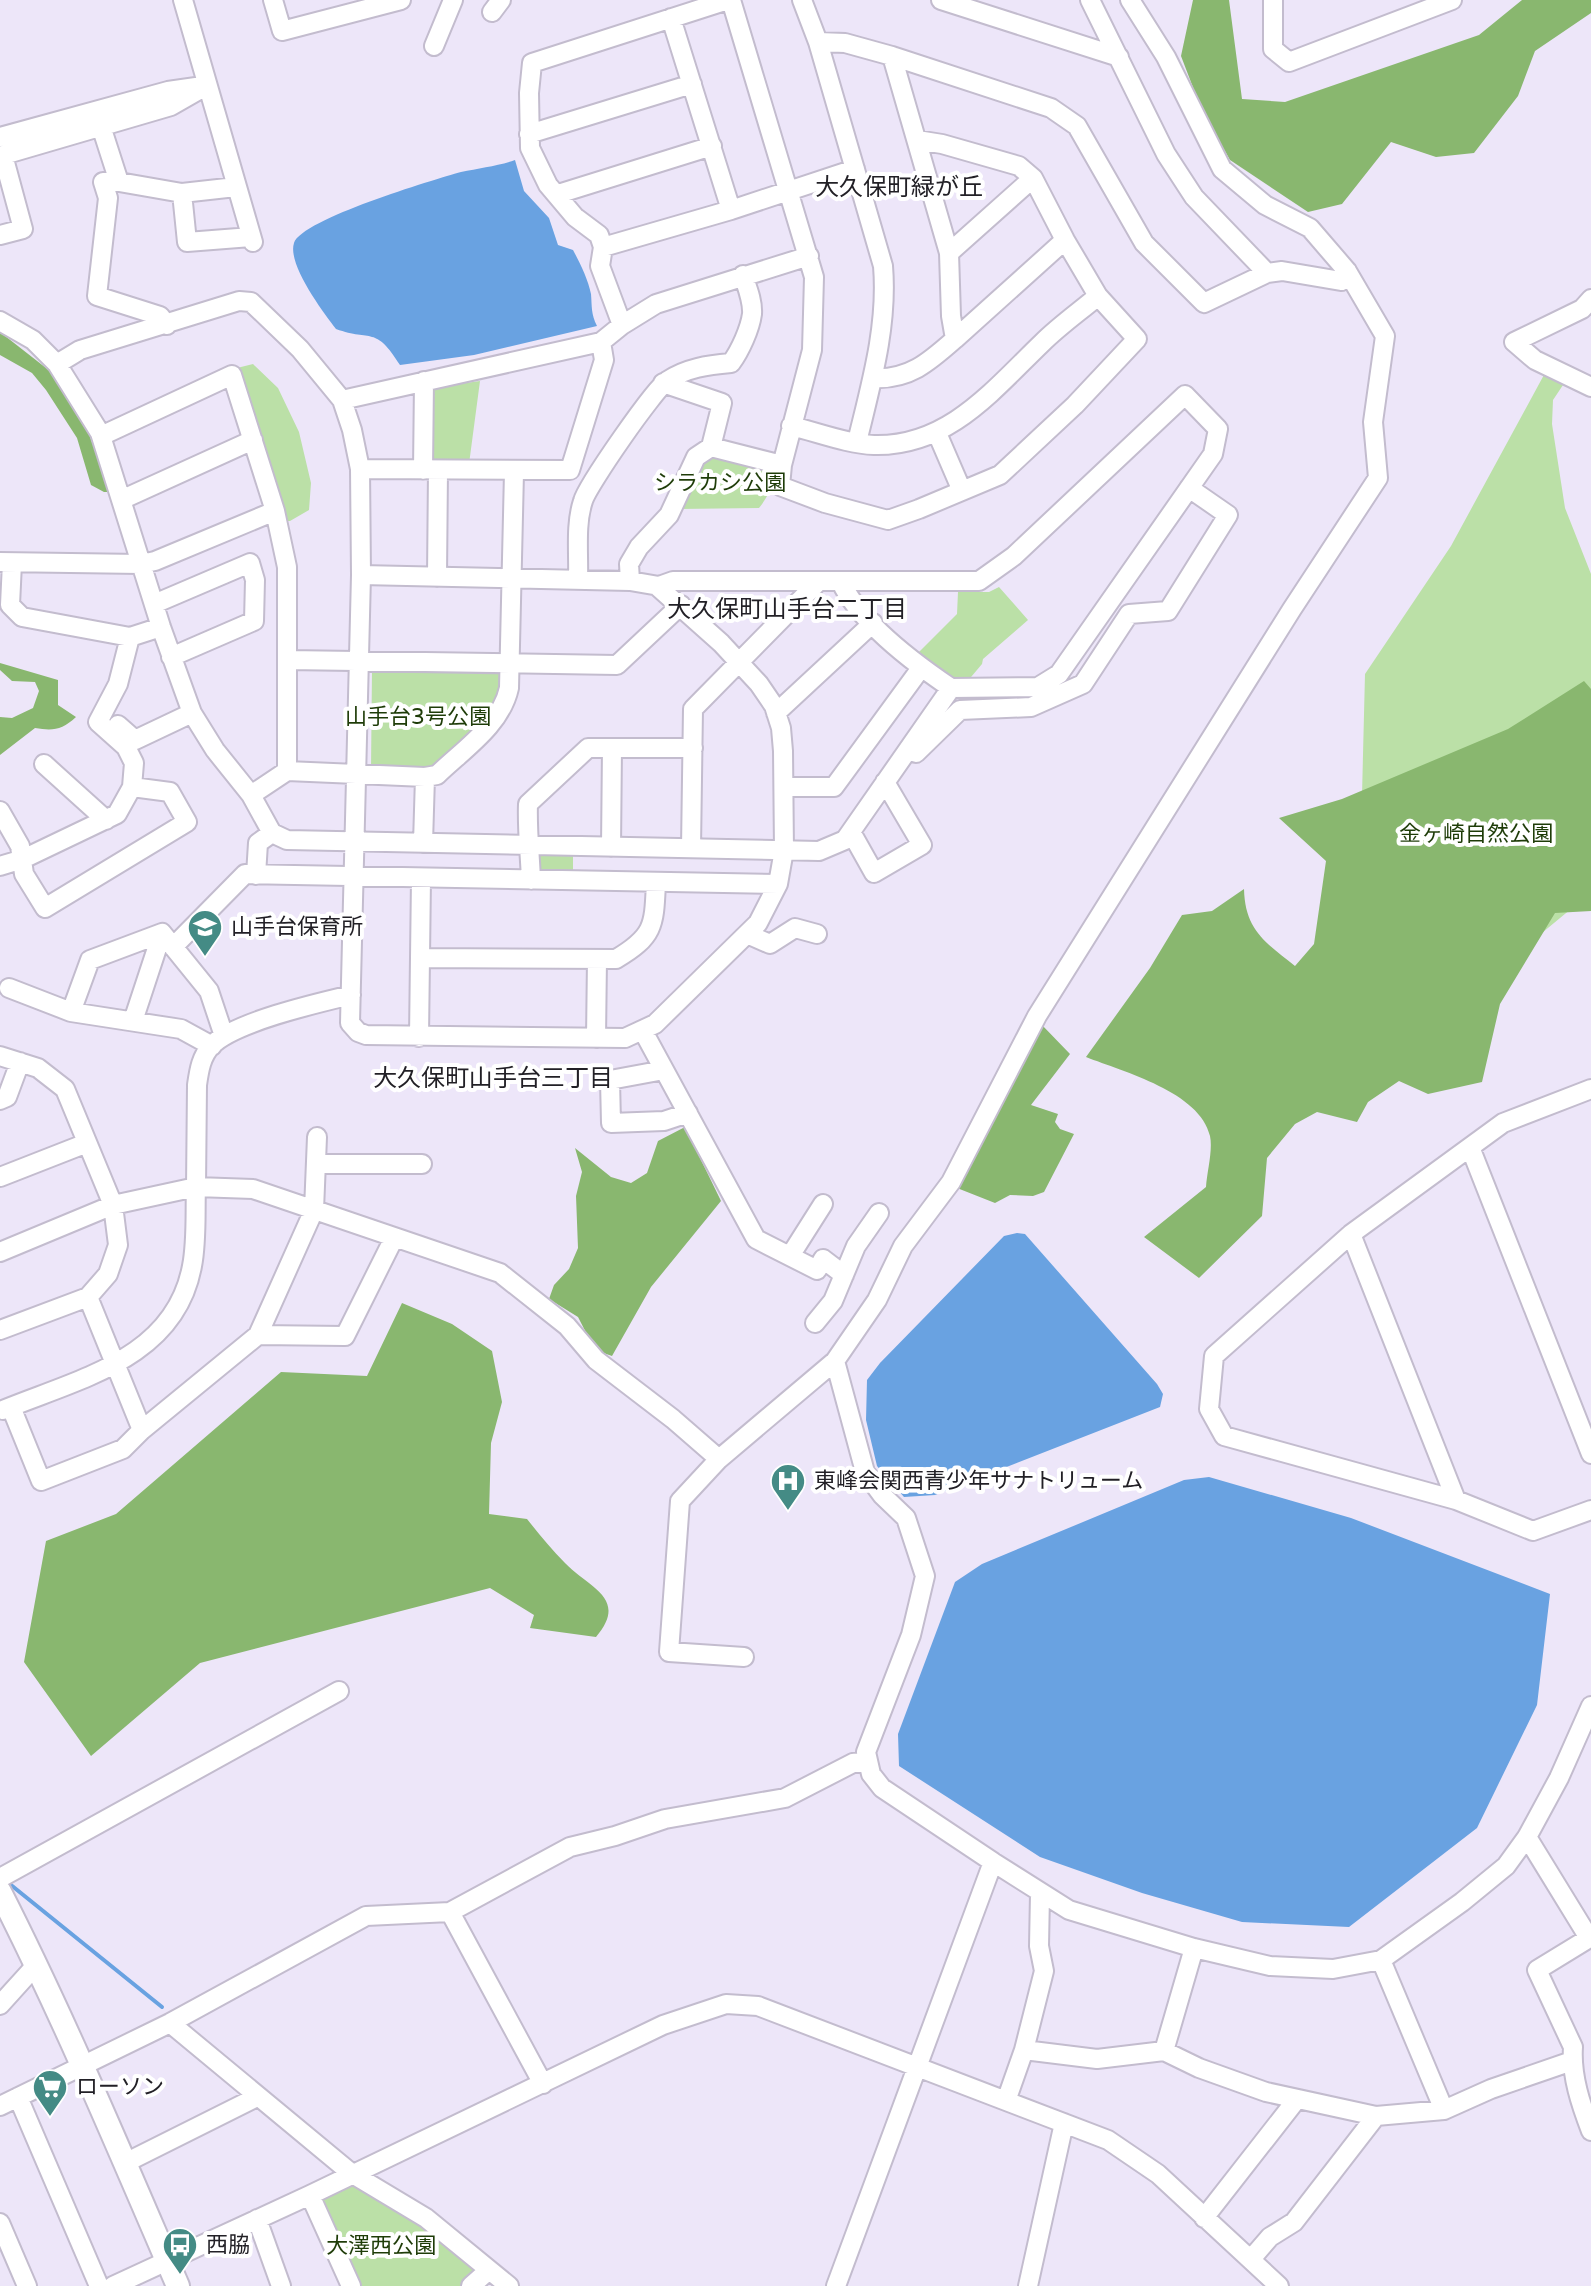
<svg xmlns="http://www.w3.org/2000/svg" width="1591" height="2286" viewBox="0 0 1591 2286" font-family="'Varela Round','Noto Sans JP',sans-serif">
<rect width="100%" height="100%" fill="#ede6f9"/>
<path fill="#bbe0a7" d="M 253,364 L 278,388 L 299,432 L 311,483 L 309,510 L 290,521 L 285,521 L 237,368 Z
M 1545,373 L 1563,385 L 1553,400 L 1552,424 L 1565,508 L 1591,574 L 1591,906 L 1577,904 L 1426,1029 L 1361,836 L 1365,674 L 1451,546 Z
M 480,381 L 469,464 L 427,465 L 430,388 Z
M 713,454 L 766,467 C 777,482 769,495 759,508 L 678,509 L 702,460 Z
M 999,587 L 1028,620 L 983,659 L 982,664 L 966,683 L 951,681 L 914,657 L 957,614 L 958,592 L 989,592 Z
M 372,669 L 502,671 C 502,677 503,685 501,690 C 495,715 450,751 431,770 L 371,769 Z
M 536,850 L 573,852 L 573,876 L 541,875 L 535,868 Z
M 351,2182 L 361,2184 L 476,2265 L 476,2275 L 462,2286 L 356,2286 L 320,2197 Z"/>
<path fill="#89b76f" d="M 1193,0 L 1229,0 L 1242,99 L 1285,102 L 1479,35 L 1522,0 L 1591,0 L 1591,13 L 1535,51 L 1518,96 L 1474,153 L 1436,157 L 1391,142 L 1342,204 L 1308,212 L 1230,160 L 1202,111 L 1181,56 Z
M 0,332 L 55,375 L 88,431 L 110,492 L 104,492 L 91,485 L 77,438 L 46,390 L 32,373 L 0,355 Z
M 0,663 L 58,680 L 58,705 L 76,717 C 62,730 53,731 35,728 L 0,755 L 0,717 L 12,718 L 33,708 L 39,691 L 35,682 L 12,681 L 0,670 Z
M 1584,681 L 1591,689 L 1591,911 L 1555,913 L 1500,1004 L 1482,1082 L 1428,1094 L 1399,1081 L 1368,1102 L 1357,1122 L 1317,1112 L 1295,1124 L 1267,1158 L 1262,1216 L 1199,1278 L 1144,1237 L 1206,1187 C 1207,1172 1213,1150 1210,1136 C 1200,1092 1124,1072 1086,1057 L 1150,968 L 1182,915 L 1212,911 L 1244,889 C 1245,930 1265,942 1295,966 L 1314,944 L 1326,861 L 1279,818 L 1342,799 L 1508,729 Z
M 1041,1024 L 1070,1054 L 1031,1105 L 1058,1114 L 1055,1122 L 1060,1129 L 1074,1134 L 1044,1192 L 1033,1196 L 1010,1195 L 995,1203 L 957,1188 Z
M 685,1127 L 721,1201 L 651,1287 L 612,1356 L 595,1350 L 578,1317 L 549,1299 L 554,1285 L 569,1269 L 578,1248 L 576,1196 L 582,1172 L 575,1148 L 611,1177 L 631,1183 L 647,1173 L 658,1141 Z
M 402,1303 L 452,1324 L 492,1351 L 502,1402 L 491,1443 L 489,1514 L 527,1519 C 539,1534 551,1549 565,1563 C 589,1588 629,1598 596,1637 L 530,1628 L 534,1615 L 490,1588 L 200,1663 L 91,1756 L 24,1662 L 46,1541 L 116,1514 L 281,1372 L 367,1376 Z"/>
<path fill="#69a2e1" d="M 515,160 L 524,191 L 549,218 L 558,245 L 573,250 C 580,263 588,279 591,294 C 592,307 591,314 597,326 L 474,355 L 400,365 C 375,325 372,342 336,329 C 323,312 287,264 294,243 C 302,219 433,180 461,172 C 479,168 498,166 515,160 Z
M 1017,1233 L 1025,1234 L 1157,1384 L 1163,1394 L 1160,1407 L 935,1495 L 904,1497 L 877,1466 L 866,1420 L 867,1380 L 880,1363 L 1004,1236 Z
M 1209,1477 L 1351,1518 L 1550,1594 L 1537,1705 L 1477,1828 L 1349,1927 L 1242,1922 L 1142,1893 L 1040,1857 L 899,1766 L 898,1734 L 955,1582 L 982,1564 L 1184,1480 Z"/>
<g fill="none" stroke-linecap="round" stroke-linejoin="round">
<path stroke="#69a2e1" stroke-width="4" d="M 6,1881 L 162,2007"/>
<g stroke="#c3bcce" stroke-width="22">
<path id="minor" d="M 183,0 L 253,242
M 273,0 L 282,31 L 401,0
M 731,0 L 814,277 L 812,350 L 782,465 L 780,486 L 825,503 L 888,520 L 919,509 L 1000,475 L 1075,405 L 1137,339 L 1098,296 L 1065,240 L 1033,178 L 1019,166 L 942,144 L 917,140
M 802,0 L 818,42 L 883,266 C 888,326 871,384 857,442
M 941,0 L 1119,57
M 1273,0 L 1273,49 L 1289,62 L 1452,0
M 492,12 L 501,0
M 671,18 L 731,210
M 818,42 L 845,43 L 892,56 L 1051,108 L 1077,126 L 1144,243 L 1204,303 L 1267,273 L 1194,197 L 1166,154 L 1090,0
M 434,46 L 453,0
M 101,126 L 119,182
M 529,134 L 692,84
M 0,137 L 168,91 L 196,87
M 0,156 L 171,106 L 206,86
M 182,193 L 187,242 L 251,237
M 558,194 L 712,146
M 0,235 L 23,229 L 3,155
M 603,247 L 731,210 L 855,169
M 949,253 L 1033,178
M 1267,273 L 1282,271 L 1341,281 L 1347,271
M 1591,299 L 1582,309 L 1514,342 L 1535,360 L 1591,387
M 0,321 L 33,340 L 57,364 L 100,433 L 161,627 L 192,713 L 215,750 L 251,795 L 272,833 L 287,840 L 819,851 L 845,840 L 951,688 L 1038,687 L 1059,674 L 1213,454 L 1218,429 L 1185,395 L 1014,556 L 979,581 L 673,581 L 659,586 L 630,581 L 361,575
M 167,325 L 160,316 L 97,296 L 108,198 L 103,182 L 119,182 L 182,193 L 236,187
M 622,325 L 600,266 L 603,247 L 599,235 L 575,217 L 548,185 L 530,148 L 529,93 L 532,63 L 728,0
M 955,339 L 1065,240
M 57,364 L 80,350 L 239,301 L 251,302 L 300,349 L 342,400 L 352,430 L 360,469 L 361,575 L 350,1023 L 358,1032 L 366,1035 L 625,1038 L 655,1024 L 758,923 L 778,884 L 784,850 L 783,751 L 781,728 L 774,706 L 759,684 L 721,643 L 657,586
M 873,378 C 909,380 929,362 955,339 L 951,316 L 949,253 L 892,56
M 663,383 L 722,403 L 711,447
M 342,400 L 601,342 L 622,325 L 656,304 L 809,256
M 791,426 C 817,432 847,444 874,445 C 948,447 993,390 1042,343 C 1059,326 1079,312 1098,296
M 937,433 L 962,491
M 101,436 L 232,375 L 275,511 L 287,567 L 287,771
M 360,469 L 570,470 L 604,360 L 601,342
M 423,470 L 424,381
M 121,500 L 253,440
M 0,562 L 141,564 L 155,561 L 275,511
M 12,563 L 10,605 L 22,617 L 130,637 L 161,627
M 437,577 L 438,470
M 578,580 C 579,554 575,525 583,501 C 587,486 655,388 667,381 C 686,368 708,365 731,363 C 740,351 750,329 752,314 C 753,301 747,287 743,275
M 630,581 L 629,564 L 639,547 L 669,515 L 696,457 L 711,447 L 782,465
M 841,582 C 860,623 914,663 951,688
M 154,604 L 250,563 L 255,580 L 254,621 L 171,657
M 288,660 L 617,665 L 681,605
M 776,713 L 873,623
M 118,725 L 135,740 L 192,713
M 916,753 L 960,710 L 1031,707 L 1083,684 L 1129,614 L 1168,611 L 1228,515 L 1189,488
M 44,764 L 106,820
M 425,777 L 437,775 C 464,749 501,725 509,688 L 514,472
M 784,787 L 834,787 L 921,668
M 251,795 L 287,771 L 425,777 L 423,843
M 0,811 L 20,846 L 24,874 L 45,908 L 187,822 L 170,792 L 132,787
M 851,832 L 874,873 L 922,845 L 885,782
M 611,847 L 612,748
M 691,848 L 693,709 L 818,582
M 0,866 L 23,859 L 117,814 L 132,787 L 134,763 L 126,747 L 98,722 L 118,684 L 130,637
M 256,875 L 258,843 L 272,833
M 531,880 C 530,854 527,830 528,804 L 588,748 L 693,748
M 747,934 L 770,944 L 795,928 L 817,934
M 173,947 L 245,874 L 778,884
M 420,958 L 616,959 C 655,936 654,925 656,882
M 9,988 L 71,1012 L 181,1029 L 212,1046
M 351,995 C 317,1003 235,1022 212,1045 C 201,1056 199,1071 197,1085 L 196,1187 L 253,1189 L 500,1273 L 567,1326 L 596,1360 L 673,1419 L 719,1459
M 71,1012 L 90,960 L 162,933 L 209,991 L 224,1036
M 133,1021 L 162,933
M 643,1031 L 756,1239 L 817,1270 L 823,1259 L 844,1275
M 419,1037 L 421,878
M 596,1038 L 597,959
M 0,1056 L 38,1068 L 65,1089 L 113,1205 L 118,1245 L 108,1274 L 88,1297 L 0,1330
M 664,1070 L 610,1080 L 611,1123 L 664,1121 L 688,1113
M 1591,1089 L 1503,1123 L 1351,1234 L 1214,1356 L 1209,1409 L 1224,1436 L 1456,1500 L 1533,1531 L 1591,1510
M 0,1100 L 7,1097 L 20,1062
M 1470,1147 L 1591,1454
M 317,1164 L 422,1164
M 0,1177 L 87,1143
M 1351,1234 L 1456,1500
M 0,1252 L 113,1205 L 196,1187 C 195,1212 197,1241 192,1266 C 175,1359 78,1379 3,1410
M 790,1256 L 823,1204
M 88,1297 L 142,1430
M 815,1323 L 833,1301 L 856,1246 L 879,1213
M 258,1335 L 314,1210 L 317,1137
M 835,1361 L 865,1472 L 882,1495 L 906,1518 L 925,1576 L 911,1635 L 866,1752 L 871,1774 L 882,1788 L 993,1862 L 836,2286
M 11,1407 L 41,1481 L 123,1449 L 142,1430 L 258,1335 L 345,1336 L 394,1238
M 744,1657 L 669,1652 L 680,1501 L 719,1459 L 835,1361 L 877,1300 L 903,1246 L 951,1182 L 1037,1016 L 1292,609 L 1378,478 L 1373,422 L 1385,336 L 1347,271 L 1310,228 L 1265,205 L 1222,169 L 1166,57 L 1130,0
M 1527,1837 L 1589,1938
M 993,1862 L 1069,1910 L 1194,1948 L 1270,1966 L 1333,1969 L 1381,1960
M 0,1878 L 339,1691
M 450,1912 L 570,1847 L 615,1836 L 665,1819 L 785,1798 L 853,1763 L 868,1761
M 1591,1937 L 1537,1970 L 1573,2047 C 1571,2076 1581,2105 1591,2131
M 0,2005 L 37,1964
M 170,2023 L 351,2173 L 426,2218 L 509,2286
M 1024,2050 L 1044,1971 L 1039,1946 L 1040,1894
M 1164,2051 L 1194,1948
M 18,2097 L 99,2286
M 1006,2101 L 1024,2050 L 1097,2059 L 1164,2051 L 1199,2068 L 1266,2092 L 1376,2116 L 1444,2110 L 1491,2089 L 1572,2061
M 0,2106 L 170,2023 L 366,1916 L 450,1912 L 543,2084
M 1444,2110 L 1381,1960 L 1462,1902 L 1506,1866 L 1527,1837 L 1559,1778 L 1591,1706
M 125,2163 L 257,2097
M 310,2195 L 351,2286
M 1204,2218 L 1297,2099
M 257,2219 L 281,2286
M 0,2223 L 27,2286
M 1251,2259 L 1270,2237 L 1294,2222 L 1376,2116
M 113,2286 L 310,2195 L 663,2025 L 726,2004 L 758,2006 L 1108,2140 L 1158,2174 L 1279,2286
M 471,2286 L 489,2270
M 1028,2286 L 1064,2123"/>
</g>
<g stroke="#c3bcce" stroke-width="26">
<path id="major" d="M 0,1892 C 65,2020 121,2154 178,2286"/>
</g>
<use href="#minor" stroke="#fff" stroke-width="18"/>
<use href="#major" stroke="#fff" stroke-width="22"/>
</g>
<defs>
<g id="school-pin" transform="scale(1.8)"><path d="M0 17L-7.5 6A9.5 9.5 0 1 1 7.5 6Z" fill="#448b85" stroke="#fff"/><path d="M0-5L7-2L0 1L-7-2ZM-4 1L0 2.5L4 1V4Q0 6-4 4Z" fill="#fff"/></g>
<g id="hospital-pin" transform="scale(1.8)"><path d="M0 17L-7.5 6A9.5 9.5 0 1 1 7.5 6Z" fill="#448b85" stroke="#fff"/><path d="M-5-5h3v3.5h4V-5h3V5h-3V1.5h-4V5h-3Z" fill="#fff"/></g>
<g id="supermarket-pin" transform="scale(1.8)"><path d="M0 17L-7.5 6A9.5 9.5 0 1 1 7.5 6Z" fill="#448b85" stroke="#fff"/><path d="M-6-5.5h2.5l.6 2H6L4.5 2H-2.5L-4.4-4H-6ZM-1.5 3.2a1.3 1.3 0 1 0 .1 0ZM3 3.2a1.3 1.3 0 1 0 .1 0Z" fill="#fff"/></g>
<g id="bus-pin" transform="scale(1.8)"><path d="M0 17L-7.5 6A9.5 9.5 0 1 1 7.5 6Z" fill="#448b85" stroke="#fff"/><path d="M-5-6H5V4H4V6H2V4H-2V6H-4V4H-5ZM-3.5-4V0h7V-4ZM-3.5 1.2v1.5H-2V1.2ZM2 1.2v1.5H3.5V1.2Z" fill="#fff"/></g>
</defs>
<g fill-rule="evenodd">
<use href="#school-pin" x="205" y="927"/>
<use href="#hospital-pin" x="788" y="1481"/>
<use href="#supermarket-pin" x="50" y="2087"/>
<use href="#bus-pin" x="180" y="2245"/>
</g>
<g text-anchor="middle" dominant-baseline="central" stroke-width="8" stroke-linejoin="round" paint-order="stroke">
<g font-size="22" fill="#1e3c08" stroke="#fff">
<text x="720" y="483">シラカシ公園</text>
<text x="418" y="717">山手台3号公園</text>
<text x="1476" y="834">金ヶ崎自然公園</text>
<text x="381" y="2246">大澤西公園</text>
</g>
<g font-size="22" fill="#222026" stroke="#fff" text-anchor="start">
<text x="231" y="927">山手台保育所</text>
<text x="814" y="1481">東峰会関西青少年サナトリューム</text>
<text x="76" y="2087">ローソン</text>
<text x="206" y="2245">西脇</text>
</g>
<g font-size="24" fill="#222026" stroke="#fff">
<text x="899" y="187">大久保町緑が丘</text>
<text x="787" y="609">大久保町山手台二丁目</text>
<text x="493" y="1078">大久保町山手台三丁目</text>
</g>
</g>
</svg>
